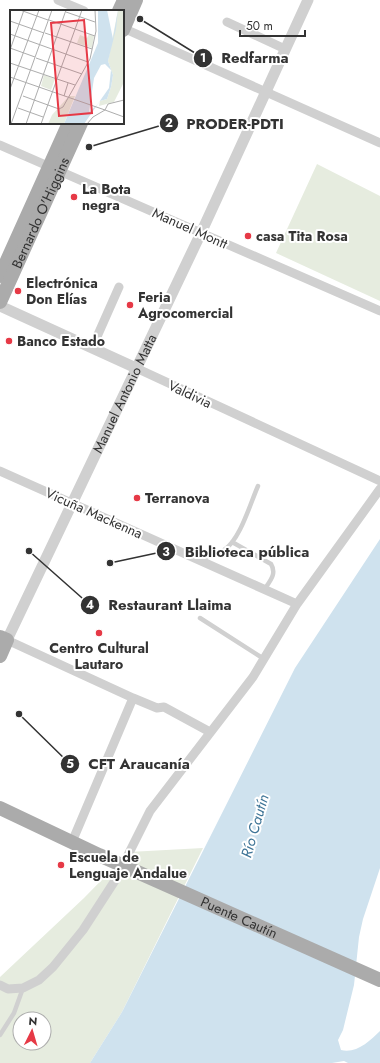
<svg xmlns="http://www.w3.org/2000/svg" width="380" height="1063" viewBox="0 0 380 1063" font-family="Jost,sans-serif">
<rect width="100%" height="100%" fill="#fff"/>
<path fill="#e6ecdf" fill-rule="evenodd" d="M 317,164 L 380,196 L 380,301 L 276,253 Z
M 203,848 L 122,1012 L 90,1063 L 0,1063 L 0,977 L 84,898 L 129,852 ZM 20,1019 L 44,1019 L 44,1043 L 20,1043 Z"/>
<path fill="#cfe2ee" d="M 380,539 L 380,868 L 363,919 L 359,937 L 354,985 L 343,1030 L 338,1040 L 341,1050 C 356,1054 370,1041 380,1031 L 380,1063 L 348,1063 L 344,1061 L 332,1063 L 90,1063 L 122,1012 L 295,668 Z"/>
<g fill="none" stroke-linecap="round" stroke-linejoin="round">
<path stroke="#d0d0d0" stroke-width="4.5" d="M 232,542 L 271,564 C 277,574 270,581 264,590
M 200,559 C 208,557 217,555 224,550 C 240,540 250,504 258,486
M 200,618 L 264,659
M 0,1035 L 14,1013 L 23,988"/>
<path stroke="#d0d0d0" stroke-width="9" d="M 58,0 L 84,11
M 227,22 L 285,49
M 123,28 L 380,143
M 0,145 L 380,311
M 92,348 L 119,287
M 136,368 L 380,481
M 0,471 L 297,604
M 7,640 L 133,698 L 157,708 L 164,707 L 210,732
M 72,842 L 133,698
M 0,985 L 8,989 L 23,988 L 39,980 L 53,967 L 83,930 L 116,879 L 150,811 L 253,677 L 297,604 L 380,489"/>
<g stroke="#d0d0d0" stroke-width="11">
<path d="M 0,306 L 136,368"/>
<path id="s1" d="M 7,640 L 201,233 L 308,0"/>
</g>
<g stroke="#ababab" stroke-width="14">
<path d="M 119,11 L 124,0"/>
<path d="M 123,30 L 136,0"/>
<path d="M 0,276 L 69,123"/>
<path id="s2" d="M 0,302 L 81,123"/>
<path d="M 0,637 L 7,640 L 0,656"/>
<path id="s3" d="M 0,808 L 99,855 L 380,980"/>
</g>
</g>
<g fill="#e63946" stroke="#fff" stroke-width="1.5">
<circle cx="74" cy="197" r="4"/>
<circle cx="248" cy="236" r="4"/>
<circle cx="18" cy="291" r="4"/>
<circle cx="130" cy="305" r="4"/>
<circle cx="9" cy="341" r="4"/>
<circle cx="137" cy="498" r="4"/>
<circle cx="99" cy="633" r="4"/>
<circle cx="61" cy="865" r="4"/>
</g>
<g text-anchor="middle" dominant-baseline="central" stroke-width="4" stroke-linejoin="round" paint-order="stroke">
<g font-size="14" font-weight="bold" fill="#333" stroke="#fff" text-anchor="start">
<text x="82" y="189">La Bota<tspan x="82" dy="16">negra</tspan></text>
<text x="256" y="236">casa Tita Rosa</text>
<text x="26" y="283">Electrónica<tspan x="26" dy="16">Don Elías</tspan></text>
<text x="138" y="297">Feria<tspan x="138" dy="16">Agrocomercial</tspan></text>
<text x="17" y="341">Banco Estado</text>
<text x="145" y="498">Terranova</text>
<text x="99" y="648" text-anchor="middle">Centro Cultural<tspan x="99" dy="16">Lautaro</tspan></text>
<text x="69" y="857">Escuela de<tspan x="69" dy="16">Lenguaje Andalue</tspan></text>
</g>
<g font-size="14" fill="#333" stroke="#fff">
<text stroke="none"><textPath href="#s2" startOffset="98">Bernardo O'Higgins</textPath></text>
<text transform="translate(190 228) rotate(24)">Manuel Montt</text>
<text stroke="none"><textPath href="#s1" startOffset="273">Manuel Antonio Matta</textPath></text>
<text transform="translate(190 394) rotate(25)">Valdivia</text>
<text transform="translate(94 513) rotate(24)">Vicuña Mackenna</text>
<text stroke="none"><textPath href="#s3" startOffset="263">Puente Cautín</textPath></text>
</g>
<g font-size="15" font-style="italic" fill="#3f7597" stroke="#fff">
<text transform="translate(255 826) rotate(-74)">Río Cautín</text>
</g>
</g>
<g transform="translate(10 10)">
<rect width="114" height="114" fill="#fff"/>
<path d="M 108,0 L 114,0 L 114,72 L 104,92 L 89,96 L 90,91 L 97,89 L 101,77 L 103,65 L 98,51 ZM 79,24 L 84,26 L 82,38 L 67,33 L 70,25 L 77,28 ZM 34,65 L 45,69 L 41,80 L 31,76 ZM 59,86 L 65,86 L 54,114 L 38,114 L 42,105 Z" fill="#e6ecdf"/>
<path d="M 88,0 L 97,0 L 103,29 L 108,0 L 106,19 L 98,51 L 103,65 L 101,77 L 97,89 L 90,91 L 74,114 L 54,114 L 88,33 ZM 95,54 L 101,60 L 99,78 L 87,95 L 79,102 L 84,68 L 91,55 Z" fill="#cfe2ee" fill-rule="evenodd"/>
<path fill="none" stroke="#adadad" stroke-width="1" d="M 10,0 L 38,10M 56,2 L 85,12M 39,10 L 85,26M 0,11 L 34,23M 35,23 L 82,39M 0,24 L 78,52M 0,38 L 25,47M 0,40 L 14,0M 26,48 L 72,64M 0,53 L 47,69 L 31,114M 0,67 L 95,100M 65,75 L 47,69 L 72,0M 0,79 L 29,0M 13,86 L 49,99 L 53,97 L 80,49 L 86,21 L 85,0M 54,86 L 58,73M 8,98 L 33,107M 95,100 L 98,94 L 114,90M 1,114 L 42,0M 16,114 L 56,0M 77,114 L 83,107 L 95,100 L 114,107"/>
<path fill="#e63946" fill-opacity="0.15" stroke="#e63946" stroke-width="2" d="M 74,10 L 82,103 L 49,106 L 41,13 Z"/>
<rect width="114" height="114" fill="none" stroke="#333" stroke-width="2"/>
</g>
<path fill="none" stroke="#333" stroke-width="1.5" d="M140 19L203 58M89 147L169 123M110 563L166 551M29 551L90 605M19 714L70 764"/>
<g fill="#333" stroke="#fff" stroke-width="1.5">
<circle cx="140" cy="19" r="4"/>
<circle cx="89" cy="147" r="4"/>
<circle cx="110" cy="563" r="4"/>
<circle cx="29" cy="551" r="4"/>
<circle cx="19" cy="714" r="4"/>
<circle cx="203" cy="58" r="10"/>
<circle cx="169" cy="123" r="10"/>
<circle cx="166" cy="551" r="10"/>
<circle cx="90" cy="605" r="10"/>
<circle cx="70" cy="764" r="10"/>
</g>
<g font-size="12" text-anchor="middle" font-weight="bold" fill="#fff">
<text x="203" y="62">1</text>
<text x="169" y="127">2</text>
<text x="166" y="556">3</text>
<text x="90" y="609">4</text>
<text x="70" y="768">5</text>
</g>
<g font-size="15" text-anchor="middle" font-weight="bold" fill="#333" stroke="#fff" stroke-width="4" stroke-linejoin="round" paint-order="stroke">
<text x="255" y="63">Redfarma</text>
<text x="235" y="129">PRODER-PDTI</text>
<text x="247" y="557">Biblioteca pública</text>
<text x="170" y="610">Restaurant Llaima</text>
<text x="139" y="769">CFT Araucanía</text>
</g>
<g transform="translate(32 1031) rotate(5)"><circle r="19" fill="#ffffff" stroke="#adadad"/>
<path d="M0-3L7 15L0 10L-7 15Z" fill="#e63946"/>
<text y="-6" font-size="11" font-weight="bold" text-anchor="middle" fill="#333333">N</text>
</g>
<path d="M240 30v6h65v-6" fill="none" stroke="#333333" stroke-width="2"/>
<text x="246" y="30" font-size="12" fill="#333333" stroke="#ffffff" stroke-width="3" paint-order="stroke">50 m</text>
</svg>
